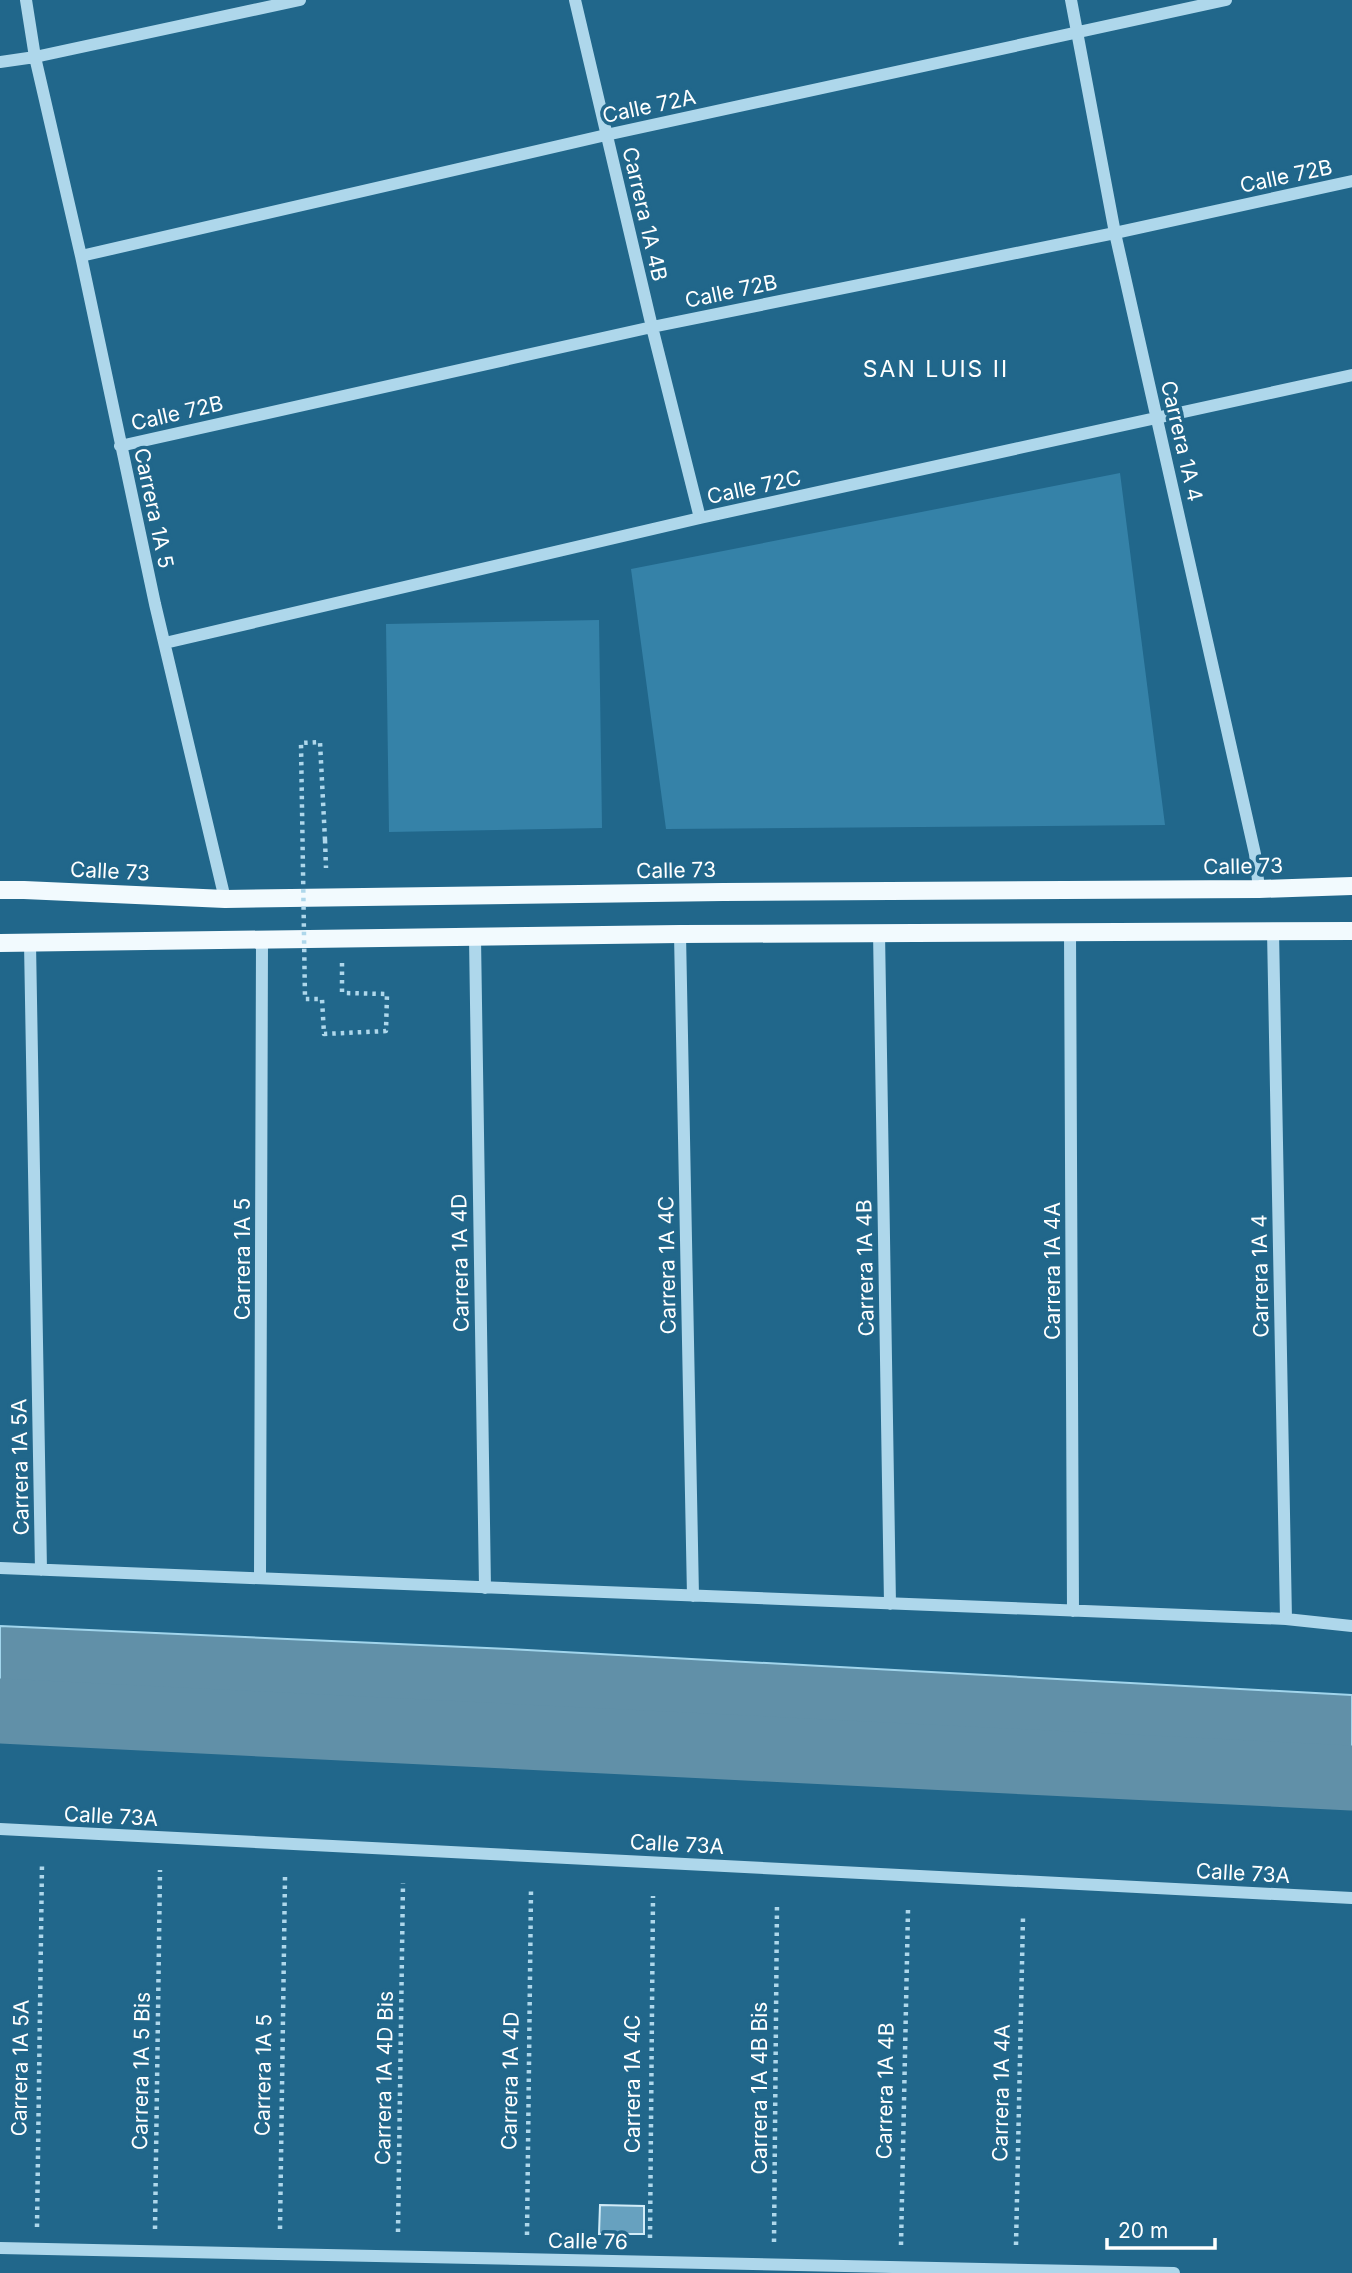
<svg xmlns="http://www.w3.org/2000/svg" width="1352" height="2273" viewBox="0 0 1352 2273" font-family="Inter,sans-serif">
<rect width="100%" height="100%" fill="#21678b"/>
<path fill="#3582a8" d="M 1120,473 L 1165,825 L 666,829 L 631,569 Z
M 599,620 L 602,828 L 389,832 L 386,624 Z"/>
<path fill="#6190a8" stroke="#a1d5ec" stroke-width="2" d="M 0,1626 L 509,1649 L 1352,1695 L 1352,1759 L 505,1713 L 0,1691 Z"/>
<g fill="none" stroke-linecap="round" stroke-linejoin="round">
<path stroke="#6190a8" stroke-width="65" d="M 0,1711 L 1352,1778"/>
</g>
<path fill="#67a1bf" stroke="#d2ecf8" stroke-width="2" d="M 600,2205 L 644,2206 L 644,2234 L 599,2234 Z"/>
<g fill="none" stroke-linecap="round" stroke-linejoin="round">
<path stroke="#aed7eb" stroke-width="4.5" stroke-dasharray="3.5 5" stroke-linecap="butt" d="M 325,840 L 326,868
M 342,963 L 342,993
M 37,2227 L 42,1864
M 155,2229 L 160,1870
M 280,2229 L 285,1877
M 398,2232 L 403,1883
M 527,2235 L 531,1890
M 650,2238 L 653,1896
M 774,2242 L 777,1903
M 901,2245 L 908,1910
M 1016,2245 L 1023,1917"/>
<path stroke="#aed7eb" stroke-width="12" d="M 26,0 L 35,57 L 81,256 L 155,604 L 225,899
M 575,0 L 652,327 L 700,518
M 1071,0 L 1115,233 L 1255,854 L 1259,889
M 0,62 L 35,57 L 300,0
M 81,256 L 606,135 L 1226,0
M 120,446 L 652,327 L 1115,233 L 1352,181
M 165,643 L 700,518 L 1352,375
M 1273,931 L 1286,1619
M 879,932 L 890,1604
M 1070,932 L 1073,1611
M 680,934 L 693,1596
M 475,938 L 485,1588
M 30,943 L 41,1570
M 0,1568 L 1286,1619 L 1352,1626
M 260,1578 L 262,940
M 0,1829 L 1352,1898
M 0,2248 L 1174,2273"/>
<path stroke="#f2fafe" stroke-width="18" d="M 0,890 L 24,890 L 225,899 L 723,892 L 1259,889 L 1352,886
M 0,943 L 680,934 L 1352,931"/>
<path stroke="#aed7eb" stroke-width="4.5" stroke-dasharray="3.5 5" stroke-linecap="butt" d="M 325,840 L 320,742 L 301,743 L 305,999 L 322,999 L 324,1034 L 386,1031 L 387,994 L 342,993"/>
</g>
<g text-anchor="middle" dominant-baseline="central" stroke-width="7" stroke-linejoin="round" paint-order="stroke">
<g font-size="21" fill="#fff" stroke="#21678b">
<text transform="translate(649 106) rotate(-12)">Calle 72A</text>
<text transform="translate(1286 176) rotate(-12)">Calle 72B</text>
<text transform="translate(645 214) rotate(77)">Carrera 1A 4B</text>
<text transform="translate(731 291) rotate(-12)">Calle 72B</text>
<text transform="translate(177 413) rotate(-13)">Calle 72B</text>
<text transform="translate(1182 441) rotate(77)">Carrera 1A 4</text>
<text transform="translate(754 487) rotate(-12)">Calle 72C</text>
<text transform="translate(154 508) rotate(78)">Carrera 1A 5</text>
<text transform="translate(1243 866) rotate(-1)">Calle 73</text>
<text transform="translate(676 870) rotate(-1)">Calle 73</text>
<text transform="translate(110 871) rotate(3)">Calle 73</text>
<text transform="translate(242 1259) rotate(-90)">Carrera 1A 5</text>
<text transform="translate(460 1263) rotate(-91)">Carrera 1A 4D</text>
<text transform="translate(667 1265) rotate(-91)">Carrera 1A 4C</text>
<text transform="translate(865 1268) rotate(-91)">Carrera 1A 4B</text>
<text transform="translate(1052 1271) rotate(-90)">Carrera 1A 4A</text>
<text transform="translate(1260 1276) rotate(-91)">Carrera 1A 4</text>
<text transform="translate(20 1467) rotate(-91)">Carrera 1A 5A</text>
<text transform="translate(111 1816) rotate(3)">Calle 73A</text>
<text transform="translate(677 1844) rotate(3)">Calle 73A</text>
<text transform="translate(1243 1873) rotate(3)">Calle 73A</text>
<text transform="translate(20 2068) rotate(-89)">Carrera 1A 5A</text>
<text transform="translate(141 2071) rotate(-89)">Carrera 1A 5 Bis</text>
<text transform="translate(263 2075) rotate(-89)">Carrera 1A 5</text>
<text transform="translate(384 2078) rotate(-89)">Carrera 1A 4D Bis</text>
<text transform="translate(510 2081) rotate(-89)">Carrera 1A 4D</text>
<text transform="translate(632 2084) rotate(-90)">Carrera 1A 4C</text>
<text transform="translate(759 2088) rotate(-90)">Carrera 1A 4B Bis</text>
<text transform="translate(885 2091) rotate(-89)">Carrera 1A 4B</text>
<text transform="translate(1001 2093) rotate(-89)">Carrera 1A 4A</text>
<text transform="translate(588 2241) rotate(1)">Calle 76</text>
</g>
<g font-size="23" letter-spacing="2" fill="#fff" stroke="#21678b">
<text x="936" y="369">SAN LUIS II</text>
</g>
</g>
<path d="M1107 2238v10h108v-10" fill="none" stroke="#ffffff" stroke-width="3.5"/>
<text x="1118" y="2238" font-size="21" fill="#ffffff" stroke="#21678b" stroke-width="5" paint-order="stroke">20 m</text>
</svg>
